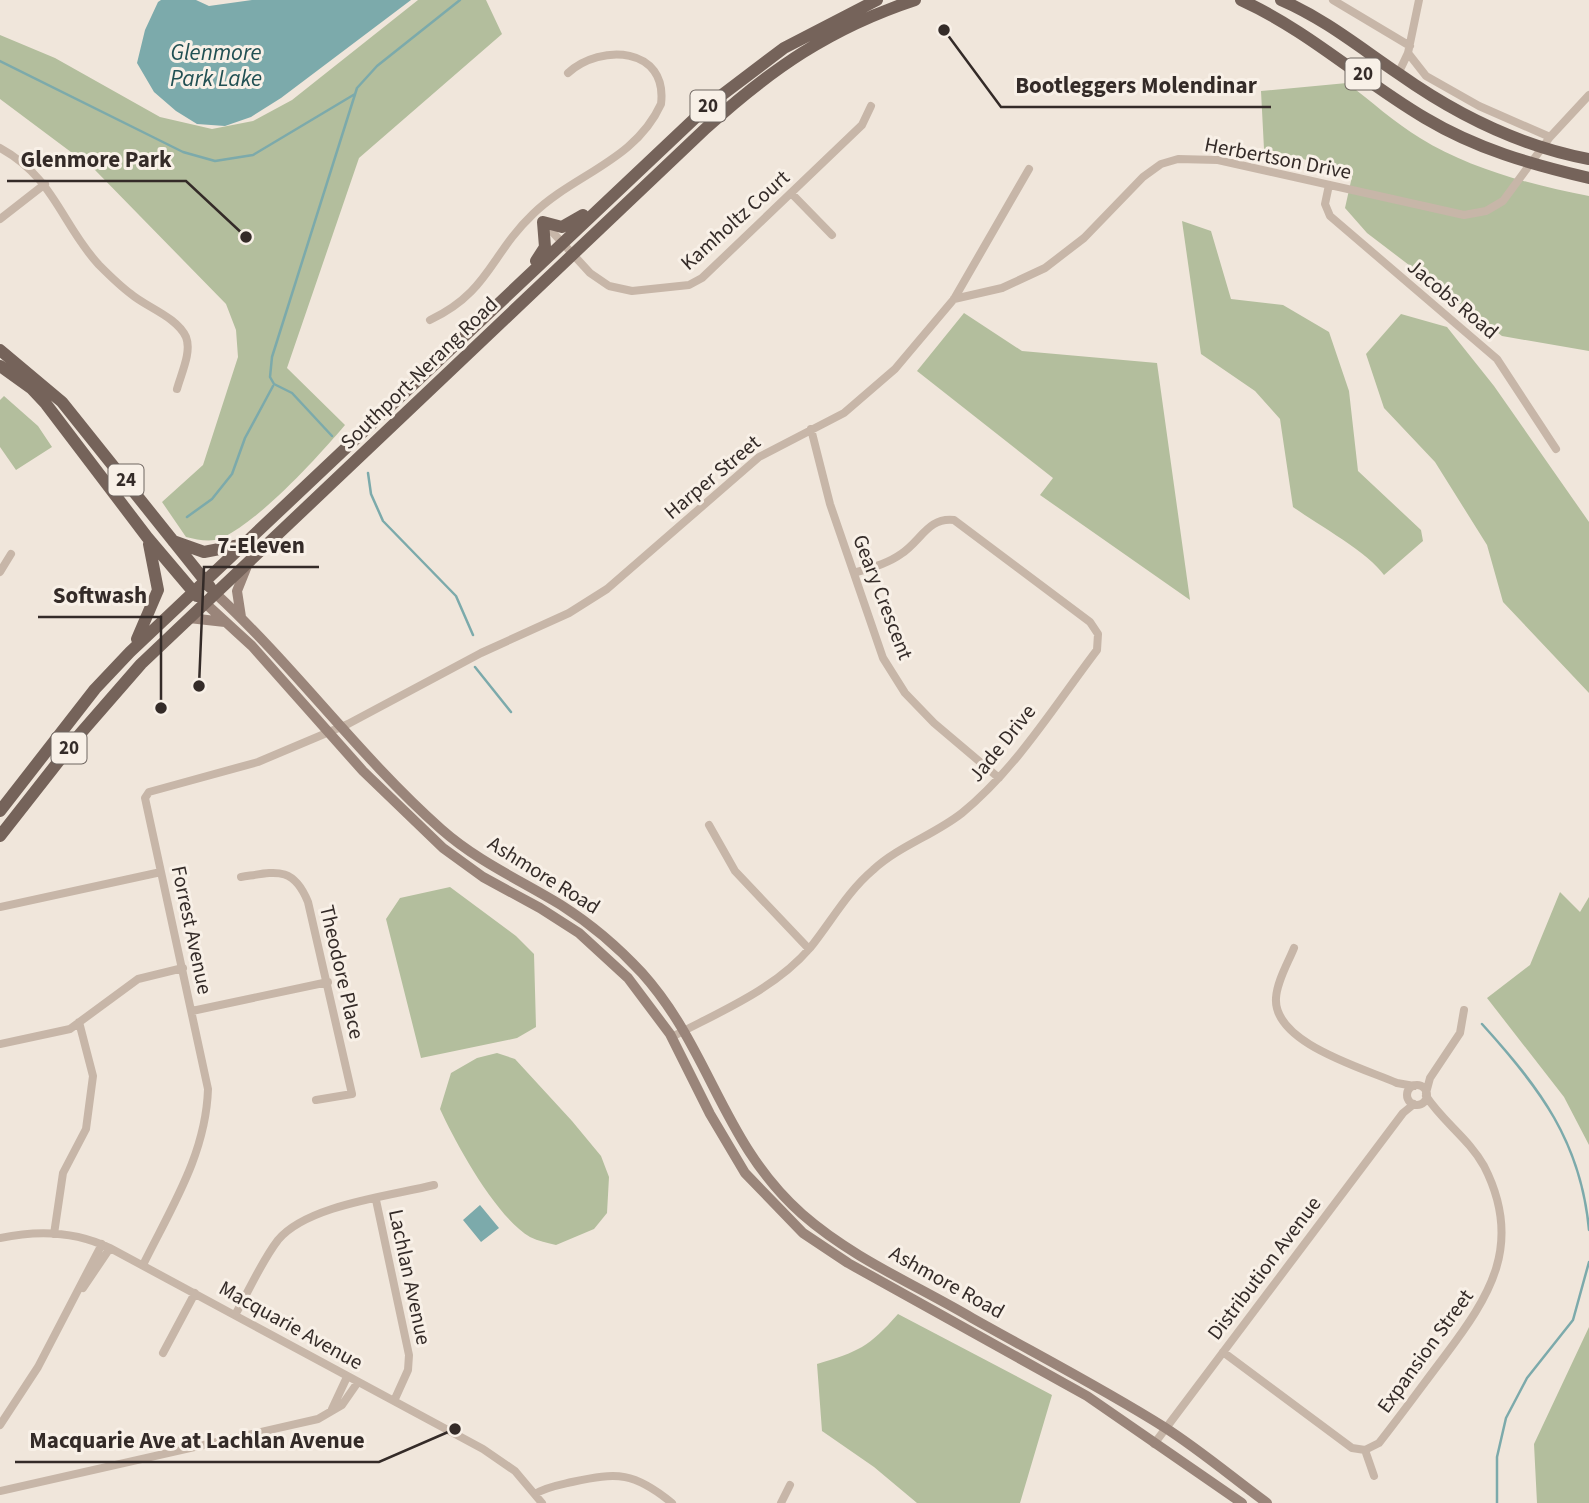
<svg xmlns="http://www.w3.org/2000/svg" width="1589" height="1503" viewBox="0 0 1589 1503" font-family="'Source Sans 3',sans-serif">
<rect width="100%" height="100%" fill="#f0e6db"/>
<path fill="#b3be9d" d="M 418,0 L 486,0 L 502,34 L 359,158 L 287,368 L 345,425 C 317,458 262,518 224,537 C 212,543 199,540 186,537 L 162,502 L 203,465 L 238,357 L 236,330 L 226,304 L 95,170 L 0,99 L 0,35 L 55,58 L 160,117 L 212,129 L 253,121 L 292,100 Z
M 1347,83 C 1371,101 1395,123 1420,138 C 1470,169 1532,185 1589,196 L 1589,351 L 1502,336 L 1367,233 L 1345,208 L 1353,172 L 1264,149 L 1261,91 Z
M 1182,221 L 1211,231 L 1231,299 L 1283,305 L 1329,332 L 1349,391 L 1358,471 L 1421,530 L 1423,541 L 1384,575 C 1369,553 1317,524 1293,507 L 1280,419 L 1255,391 L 1201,354 Z
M 964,313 L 1022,351 L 1157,363 L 1190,600 L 1040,495 L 1053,478 L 917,371 Z
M 1401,314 L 1447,327 L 1494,386 L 1589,522 L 1589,693 L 1503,602 L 1487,545 L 1435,462 L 1384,408 L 1366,354 Z
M 4,396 L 38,426 L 52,447 L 16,470 L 0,447 L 0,400 Z
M 450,887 L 516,936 L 534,954 L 536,1027 L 517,1038 L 421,1058 L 386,919 L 400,898 Z
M 1560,892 L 1580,912 L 1589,897 L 1589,1145 L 1564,1097 L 1487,998 L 1530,965 Z
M 497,1053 L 515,1059 L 572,1121 L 601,1156 L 609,1177 L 607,1213 L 594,1229 L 556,1245 C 548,1243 538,1241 530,1237 C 496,1217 456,1144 440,1109 L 451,1073 L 477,1058 Z
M 898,1314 L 1052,1395 L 1020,1503 L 917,1503 L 874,1467 L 822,1431 L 817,1364 C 858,1352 869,1347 898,1314 Z
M 1589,1327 L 1589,1503 L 1537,1503 L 1534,1444 Z"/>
<path fill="#7caaab" d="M 161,0 L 196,0 L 209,6 L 252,0 L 411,0 L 281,98 L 251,117 L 225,126 L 197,124 L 176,111 L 154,92 L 137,63 L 145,30 L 158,2 Z
M 480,1205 L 499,1228 L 481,1242 L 463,1220 Z"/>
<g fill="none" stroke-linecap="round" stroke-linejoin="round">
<path stroke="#7caaab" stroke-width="2.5" d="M 0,61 L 183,152 L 215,161 L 253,155 L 355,94
M 332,436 L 292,393 L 274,384 L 270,377 L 272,357 L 357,88 L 377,66 L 460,0
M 368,473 L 371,494 L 383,521 L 456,596 L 473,635
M 187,517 L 212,499 L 232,474 L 245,438 L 273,386
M 475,667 L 511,712
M 1482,1024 C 1540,1088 1581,1142 1589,1230
M 1497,1503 L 1497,1457 L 1506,1418 L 1527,1378 L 1573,1320 L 1589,1262"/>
<path stroke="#c7b6a8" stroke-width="8" d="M 1333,0 L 1410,46
M 1408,53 L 1426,76 L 1479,106 L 1550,137
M 1398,74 L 1408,53 L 1419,0
M 0,148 C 55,178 61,224 99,265 C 109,275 120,286 131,294 C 146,307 177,317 186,337 C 192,352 181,374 177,389
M 1329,185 L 1325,204 L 1330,216 L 1497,359 L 1556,449
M 792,194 L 832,235
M 0,219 L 45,184
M 546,225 L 590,273 L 609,286 L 632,291 L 689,285 L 702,278 L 862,125 L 871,106
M 954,299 L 1002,288 L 1045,268 L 1084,238 L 1143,177 L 1161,164 L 1178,159 L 1218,160 L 1464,215 L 1486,211 L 1503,201 L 1550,137 L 1589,95
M 430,320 C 489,292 490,255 533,214 C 574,174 635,161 661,104 C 668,47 601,43 568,73
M 811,429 L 830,504 L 883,658 L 905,693 L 934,723 L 999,778
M 0,572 L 11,554
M 709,825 L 735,871 L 809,949
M 241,877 C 275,872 293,865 308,902 L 352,1094 L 316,1100
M 0,907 L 161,872
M 1294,948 C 1288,963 1277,981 1276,998 C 1273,1043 1363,1068 1397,1083 L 1414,1086
M 192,1011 L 328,982
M 672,1037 C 719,1012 774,990 810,948 C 831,922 847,892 873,870 C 899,846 934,835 962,813 C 1016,769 1055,705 1097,650 L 1098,634 L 1090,622 L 954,520 C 928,517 921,541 901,554 C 887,564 870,568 854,573
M 0,1044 L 70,1029 L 138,979 L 183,968
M1407 1095a10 10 0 1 1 20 0a10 10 0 1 1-20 0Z
M 1426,1093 L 1430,1078 L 1460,1033 L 1464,1010
M 376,1200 L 409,1355 L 408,1370 L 394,1401
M 54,1234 L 63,1173 L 86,1129 L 93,1076 L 79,1022
M 0,1238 C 37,1230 75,1231 110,1248 L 483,1449 L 515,1471 L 542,1503
M 143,1265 C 171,1208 206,1154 208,1089 L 145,798 L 149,792 L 258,762 L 348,724 L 481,653 L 569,613 L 607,589 L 759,457 L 844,413 L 895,369 L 954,299 L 1029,169
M 83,1288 L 110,1248
M 235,1315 C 249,1291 261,1262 278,1240 C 307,1205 390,1196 434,1185
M 1223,1352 L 1352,1448 L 1365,1450 L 1379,1443 C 1401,1415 1422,1386 1444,1357 C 1490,1296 1524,1244 1484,1166 C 1469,1139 1443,1122 1426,1096
M 163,1353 L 195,1293
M 332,1409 L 347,1377
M 0,1425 L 38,1367 L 102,1244
M 1154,1444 L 1403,1113 L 1414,1104
M 1365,1450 L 1374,1476
M 0,1491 L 318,1419 L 342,1405 L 358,1382
M 535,1494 C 546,1487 559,1485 572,1482 C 618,1472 634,1472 672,1503
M 781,1503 L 790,1485"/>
<path stroke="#9a857a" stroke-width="10" d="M 215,593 C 295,667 359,756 441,829 C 477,861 520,880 561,905 C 591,924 618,947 642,973 C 711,1050 722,1143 802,1214 C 852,1258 916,1285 972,1318 C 1036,1354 1102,1388 1164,1427 C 1200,1450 1233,1478 1267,1503
M 205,603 L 252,646 L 363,771 L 443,848 L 483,877 L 540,908 L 579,933 L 628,978 L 670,1034 L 710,1114 L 745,1173 L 803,1233 L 848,1263 L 1087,1396 L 1242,1503
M 241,617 L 237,591 L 247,566
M 189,618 L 225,622"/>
<path stroke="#75635a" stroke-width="12" d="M 1241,0 C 1309,31 1362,81 1425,118 C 1477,149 1530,164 1589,178
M 1281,0 C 1325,19 1359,47 1399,74 C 1457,115 1519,146 1589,159
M 536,261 L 545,247 L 543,222 L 562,227 L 583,215
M 0,350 L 62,402 L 210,587
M 0,366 L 31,388 L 46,404 L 147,537 L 197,596
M 173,541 L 204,552 L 240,545
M 137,639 L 158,590 L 149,544
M 0,811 L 95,689 L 130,652 L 710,104 L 784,48 L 877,0
M 0,836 L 80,734 L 141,664 L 705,129 C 771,69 830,28 915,0"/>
</g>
<g text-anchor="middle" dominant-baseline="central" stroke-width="6" stroke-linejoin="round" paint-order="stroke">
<g fill="#f8f0e7" stroke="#6f6661" stroke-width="2">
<rect x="1345.5" y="58.5" width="35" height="31" rx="5"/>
<rect x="690.5" y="90.5" width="35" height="31" rx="5"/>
<rect x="108.5" y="464.5" width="35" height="31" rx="5"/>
<rect x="51.5" y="732.5" width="35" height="31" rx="5"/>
</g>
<g font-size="19" font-weight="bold" fill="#342b28">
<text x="1363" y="74">20</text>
<text x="708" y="106">20</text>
<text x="126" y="480">24</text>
<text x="69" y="748">20</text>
</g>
<g font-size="21" fill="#342b28" stroke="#f8f0e7">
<text transform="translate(1278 158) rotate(11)">Herbertson Drive</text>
<text transform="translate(735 220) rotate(-42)">Kamholtz Court</text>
<text transform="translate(1453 299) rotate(40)">Jacobs Road</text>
<text transform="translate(419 373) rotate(-44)">Southport-Nerang Road</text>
<text transform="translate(712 477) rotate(-40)">Harper Street</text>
<text transform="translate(883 597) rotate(69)">Geary Crescent</text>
<text transform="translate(1002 743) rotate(-51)">Jade Drive</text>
<text transform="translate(544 875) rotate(32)">Ashmore Road</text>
<text transform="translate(192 930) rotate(78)">Forrest Avenue</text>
<text transform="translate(342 972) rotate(77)">Theodore Place</text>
<text transform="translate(1264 1268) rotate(-53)">Distribution Avenue</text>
<text transform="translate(410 1277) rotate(78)">Lachlan Avenue</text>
<text transform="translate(947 1282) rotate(29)">Ashmore Road</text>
<text transform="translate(291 1325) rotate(29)">Macquarie Avenue</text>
<text transform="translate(1425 1351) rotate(-54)">Expansion Street</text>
</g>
<g font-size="23" font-style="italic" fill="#215053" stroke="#f8f0e7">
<text x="216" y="52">Glenmore<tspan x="216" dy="26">Park Lake</tspan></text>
</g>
</g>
<path fill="none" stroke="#342b28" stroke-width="2.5" d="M944 30L1001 107H1271M246 237L186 181H7M199 686L204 567H319M161 708L161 617H38M455 1429L379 1462H15"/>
<g fill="#342b28" stroke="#f8f0e7" stroke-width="2.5">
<circle cx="944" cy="30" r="7"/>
<circle cx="246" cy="237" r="7"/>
<circle cx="199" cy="686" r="7"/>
<circle cx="161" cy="708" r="7"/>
<circle cx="455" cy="1429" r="7"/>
</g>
<g font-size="23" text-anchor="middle" font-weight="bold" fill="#342b28" stroke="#f8f0e7" stroke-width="6" stroke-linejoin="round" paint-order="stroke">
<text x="1136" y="93">Bootleggers Molendinar</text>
<text x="96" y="167">Glenmore Park</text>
<text x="261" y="553">7-Eleven</text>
<text x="100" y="603">Softwash</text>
<text x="197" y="1448">Macquarie Ave at Lachlan Avenue</text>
</g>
</svg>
